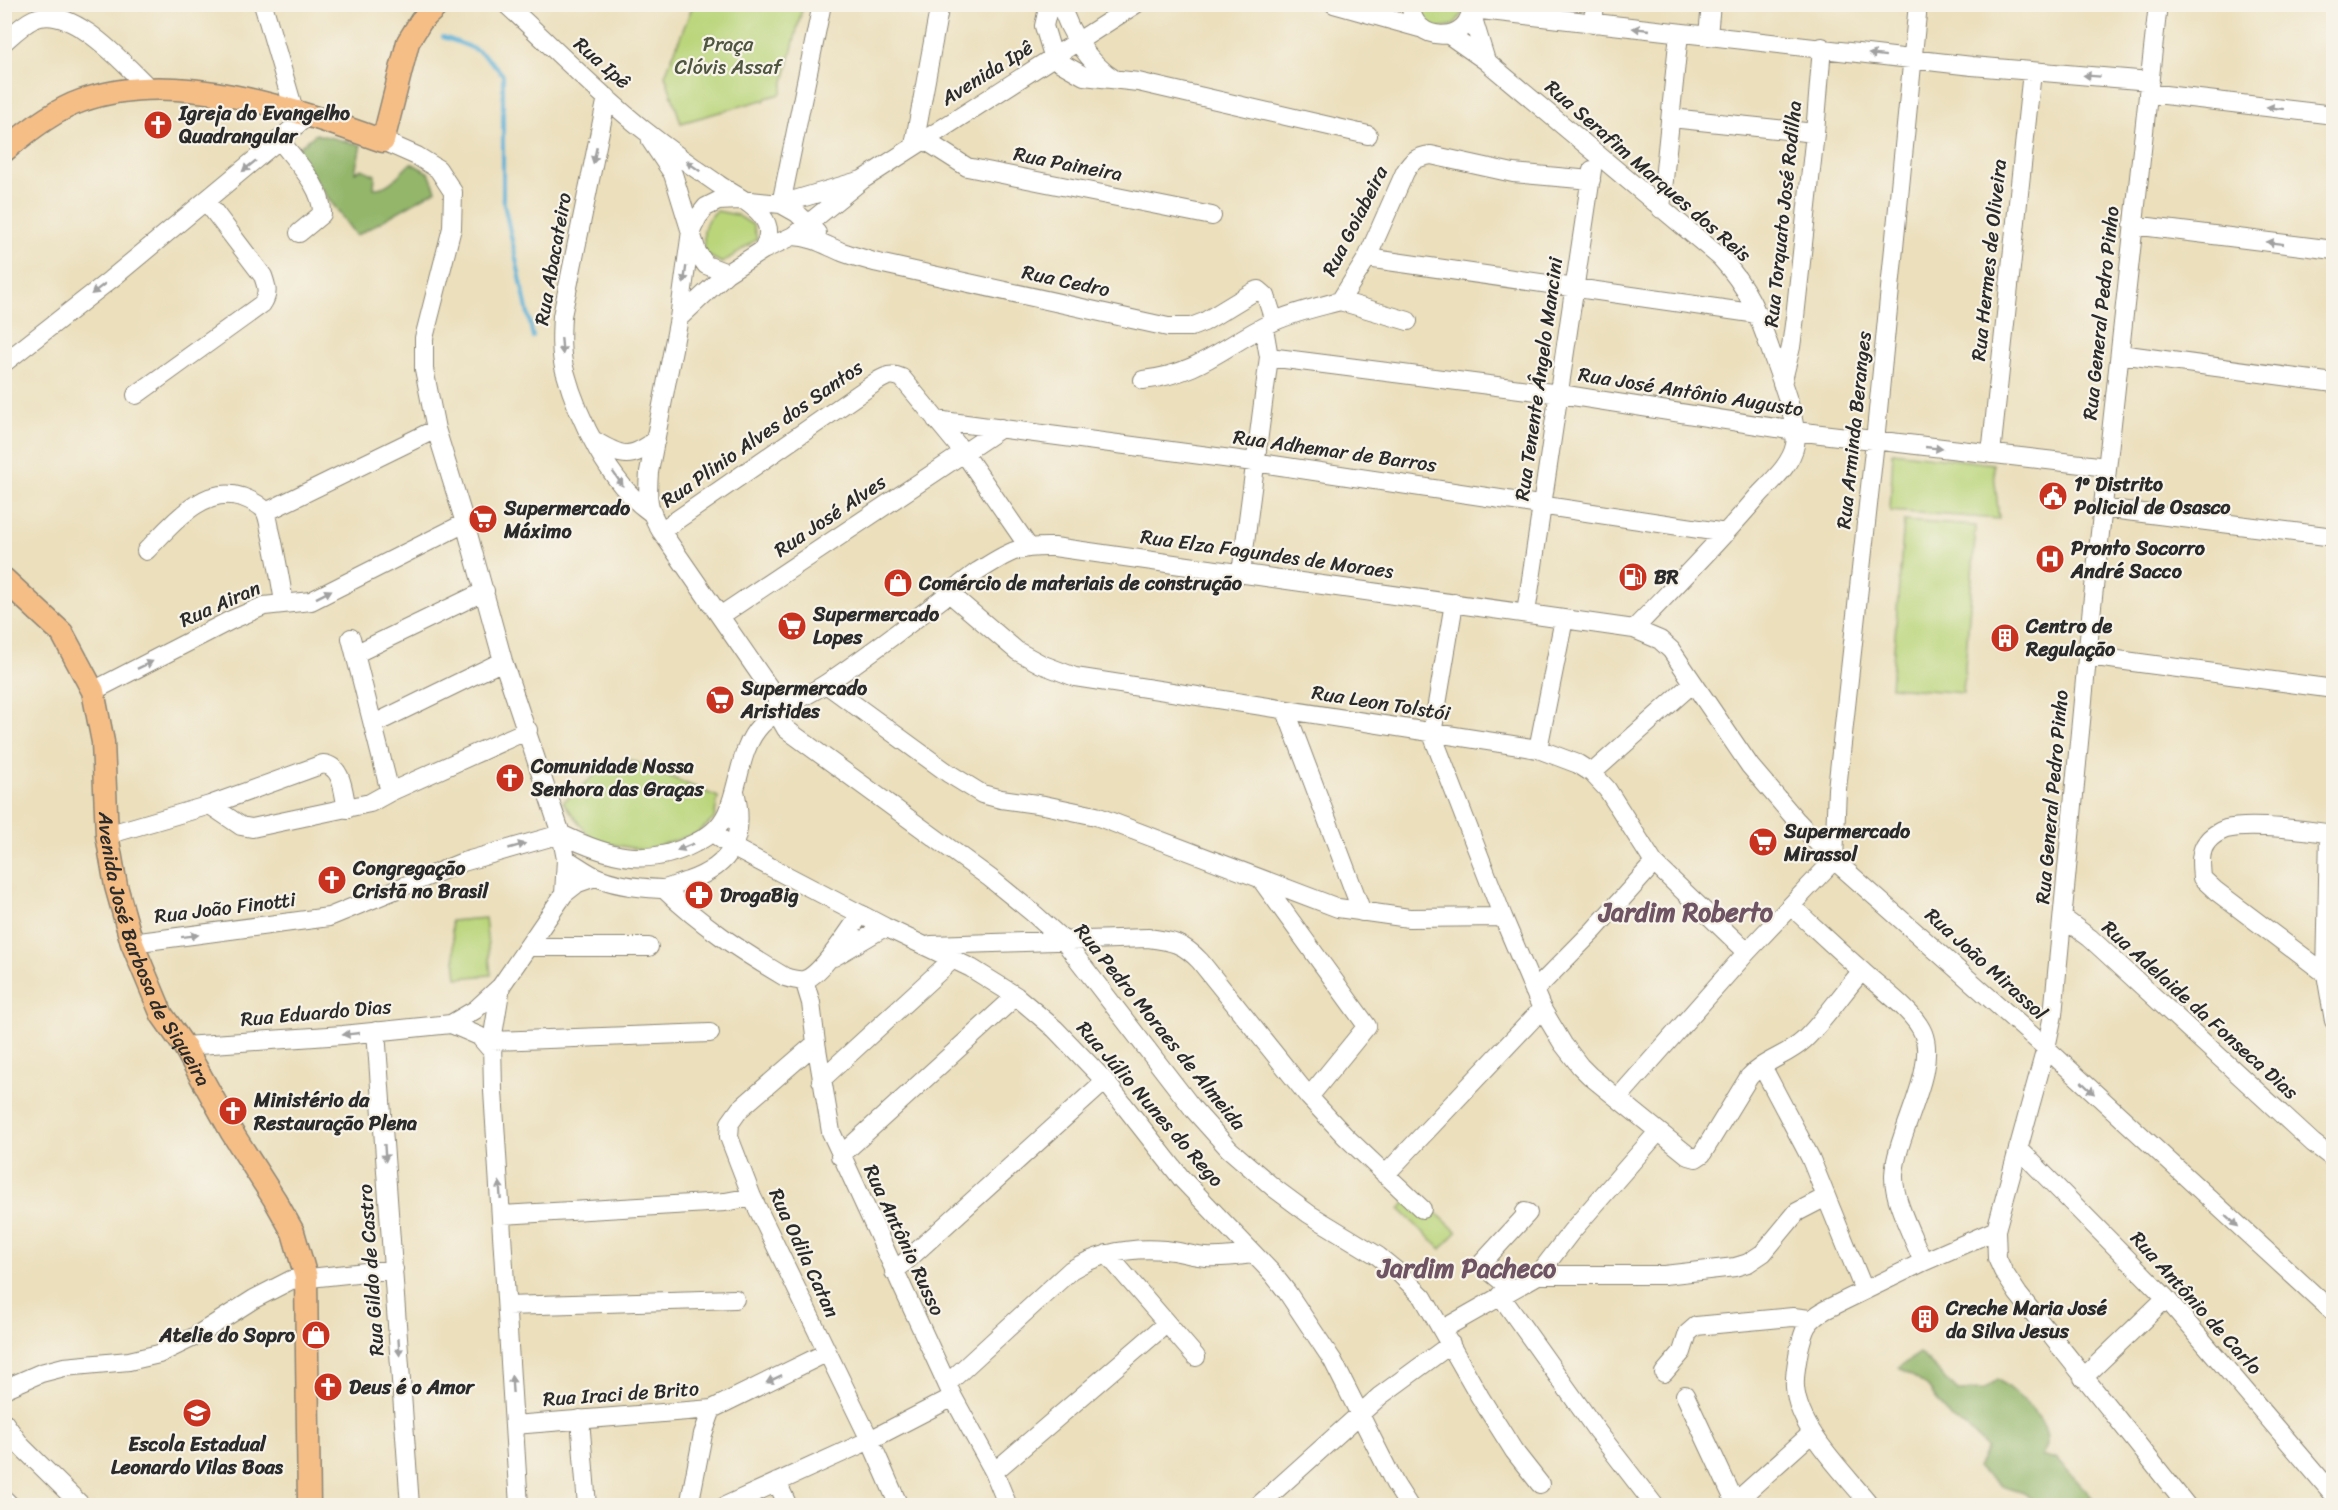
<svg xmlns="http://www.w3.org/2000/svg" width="2338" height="1510" viewBox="0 0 2338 1510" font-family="Sriracha,sans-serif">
<rect width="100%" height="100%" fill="#f7f3e8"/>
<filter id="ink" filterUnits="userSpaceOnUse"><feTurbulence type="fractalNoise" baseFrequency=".0167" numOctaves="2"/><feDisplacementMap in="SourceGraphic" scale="12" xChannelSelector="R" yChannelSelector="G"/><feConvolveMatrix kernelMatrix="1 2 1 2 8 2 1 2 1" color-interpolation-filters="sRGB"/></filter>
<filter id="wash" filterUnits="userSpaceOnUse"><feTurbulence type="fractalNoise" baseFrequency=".008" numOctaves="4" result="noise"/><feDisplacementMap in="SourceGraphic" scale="24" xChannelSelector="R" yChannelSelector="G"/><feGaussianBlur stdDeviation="1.35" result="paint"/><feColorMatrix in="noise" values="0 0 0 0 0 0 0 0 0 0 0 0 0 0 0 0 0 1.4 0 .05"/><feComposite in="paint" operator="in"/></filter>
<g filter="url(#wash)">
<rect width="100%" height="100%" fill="#ebdfbc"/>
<path fill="#bad57a" stroke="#728052" stroke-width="1.5" d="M 693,5 L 803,5 L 781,94 L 766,98 L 764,101 L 762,100 L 681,123 L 665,75 Z
M 1414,5 L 1464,5 L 1463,12 L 1454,25 L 1432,29 Z
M 717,211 L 737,215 L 753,225 L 757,239 L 722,263 L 705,254 C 703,238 701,221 717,211 Z
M 1893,452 L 1993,464 L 1999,519 L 1890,511 Z
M 1904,521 L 1976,526 L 1963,693 L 1891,687 Z
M 630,760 L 718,797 L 714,819 L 696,834 L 644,850 L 604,843 L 590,837 L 563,802 L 600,771 Z
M 485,918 L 491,975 L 457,978 L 451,921 Z
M 1415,1193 L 1457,1232 L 1441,1249 L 1399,1209 Z"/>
<path fill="#93b66a" stroke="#5f704a" stroke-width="1.5" d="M 316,134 L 361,145 L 355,172 L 362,169 L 375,175 L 374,188 C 390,189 400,172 411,163 L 429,173 L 436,190 L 356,236 L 294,151 Z
M 1920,1353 L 1958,1391 L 1983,1390 L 1998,1379 C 2016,1395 2049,1416 2047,1443 C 2047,1448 2043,1453 2042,1457 L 2056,1458 L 2092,1497 L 2080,1505 L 2038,1505 L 2024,1493 L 2002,1486 L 1977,1468 L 1987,1448 L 1965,1426 L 1950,1418 L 1928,1387 L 1899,1367 Z"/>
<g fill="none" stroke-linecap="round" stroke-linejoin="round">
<path stroke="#5ab1d7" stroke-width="4" d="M 443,37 C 474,48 482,49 503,75 L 503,199 L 533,337"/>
</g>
</g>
<g filter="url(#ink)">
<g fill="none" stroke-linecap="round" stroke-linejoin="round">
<g stroke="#8b8574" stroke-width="20">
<path id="minor" d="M 263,4 L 294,110
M 506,4 C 552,46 595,91 644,130 C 668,149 693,167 718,184 C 732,194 752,202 762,216 C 771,228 769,237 763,250
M 1049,4 L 1044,26 L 1054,59 L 1084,76 L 1138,82 L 1368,135
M 1061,4 C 1069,33 1089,63 1114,79
M 1334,4 L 1420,28
M 1411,4 C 1410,45 1474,45 1471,4
M 1474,4 L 1472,9 L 1972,66 L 2150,81
M 2158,4 L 2092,606 L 2053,1015 L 2046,1048 L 1996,1230 L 1997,1258 L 2003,1271 L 2018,1294 L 2187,1506
M 1471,12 L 1486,61
M 1593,24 L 1595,4
M 1449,35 L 1486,61 L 1720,257 C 1751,291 1758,315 1773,357 C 1780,377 1799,424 1795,445 C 1791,465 1772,481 1758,496 C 1719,542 1676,585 1634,629
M 1708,35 L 1711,4
M 4,42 C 13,34 23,24 34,19 C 71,3 124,64 148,87
M 2148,93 L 2334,115
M 607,97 L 562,316 C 561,334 560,354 565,371 C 578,419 610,484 650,512
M 1671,118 L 1815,133
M 923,139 L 967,167 L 1212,216
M 280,140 C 295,161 323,187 322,214 L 299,233
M 383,141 L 417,156 L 438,169 L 453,192 L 452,228 L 424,338 L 424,369 L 436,429 L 465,523 L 503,661 L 561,834 L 566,859 L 564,894
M 651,141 L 673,174 L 697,252 L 706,265 L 727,273
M 914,145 L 940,4
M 862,180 L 781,204 L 740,200 L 718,201 L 706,207 L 698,217 L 691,231 L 679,318 L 649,472 C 647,498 647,508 661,531 L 777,699 L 782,722 L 786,729 L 990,878 L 1033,913 L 1063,940 L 1194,1110 L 1229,1149 L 1274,1188 L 1309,1214 L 1378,1256 L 1400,1274 L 1423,1297 L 1480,1397 L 1514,1451 L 1540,1484
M 1661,209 L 1679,33
M 2133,225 L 2334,250
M 817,233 L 797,213 L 781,204 L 822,4
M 793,236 C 813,237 825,245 842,252 C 853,256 864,259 874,262 L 1168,327 L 1191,327 L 1204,322 L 1255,291 L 1259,290 L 1266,296 L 1274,321
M 1367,258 L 1758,314
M 1340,301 L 1408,321
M 679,318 L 727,273 L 763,250 L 793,236 L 862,180 L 1136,4
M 2120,354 L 2334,383
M 1269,357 L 1560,394 L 1795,431 L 2107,467
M 4,363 L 110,280 L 310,114
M 1143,380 C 1202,373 1224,345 1273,322 C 1294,312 1318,307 1340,301 L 1367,258 L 1405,172 C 1412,160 1417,157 1431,155 L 1513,173 L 1591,180
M 1782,384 L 1791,347 L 1795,317 L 1815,133 L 1822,47
M 136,395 L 262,304 C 269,294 267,287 263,276 L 206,201
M 936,420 L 1254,462 L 1726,533
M 595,441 C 622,457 630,460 656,440
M 1991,454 L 2032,72
M 2103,508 L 2334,537
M 266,512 L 436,429
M 661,531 L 876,382 C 886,376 891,373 902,378 L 964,453 L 1028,546
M 146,551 C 170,527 202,484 242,497 C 250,500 260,504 265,511 C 268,516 269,524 270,529 C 276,554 280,578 284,602
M 1241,574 L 1269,357 L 1264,328
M 949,593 L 1017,651 L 1041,664 L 1075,677 L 1538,749 L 1578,764 L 1592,773 L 1607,789 L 1654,863 L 1747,952
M 1454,603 L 1432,734 L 1503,917 L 1542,1009 L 1563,1044 L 1580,1066 L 1590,1076 L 1689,1156 L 1696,1158 L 1702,1154 L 1749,1077 C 1764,1060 1787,1056 1804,1040 C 1825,1020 1842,993 1862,971
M 1526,613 L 1592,170
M 720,616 L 1001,428
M 351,638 L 390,792
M 355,654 L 485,591
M 2088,656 L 2334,689
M 826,684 L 948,773 L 982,794 L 1001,799 L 1044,805 L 1096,816 L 1338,908 L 1409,918 L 1503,917
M 93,691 L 231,620 L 264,606 L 311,601 L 465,523
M 1286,711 L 1362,912
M 374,724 L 503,661
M 1538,749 L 1564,619
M 1592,773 L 1693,683
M 210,805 L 241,826 L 252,828 L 370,803 L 390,792 L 528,730
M 713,833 L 732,847 L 885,927 L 971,968 L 1016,996 L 1055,1029 L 1105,1081 L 1182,1179 L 1272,1273 L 1287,1292 L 1333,1361 L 1395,1484 L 1409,1506
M 2329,833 L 2326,974 L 2334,1021
M 107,835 L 210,805 L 323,764 C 343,766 343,792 347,809
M 566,859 C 575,864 584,871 594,876 C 613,885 640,888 661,889 C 670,889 679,883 688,881 C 733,865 746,837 735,791
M 1262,881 L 1367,1026 L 1309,1097
M 664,889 C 701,925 741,951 785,977 C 791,979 798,981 804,980 C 822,975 850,929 861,914
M 1791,906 C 1815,928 1838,950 1862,971 C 1880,988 1914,1011 1923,1033 C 1938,1070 1896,1134 1894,1175 C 1893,1201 1914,1238 1923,1262
M 2063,918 L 2090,938 L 2313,1143 L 2334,1159
M 132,943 L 329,917 L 463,862 L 561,834 C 606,856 647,869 695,843 C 709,836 720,828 727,813 C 740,785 739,748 761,725 C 779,707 806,697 827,683 C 878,649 927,610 977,572 C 1009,552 1015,546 1054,547 L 1634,629 L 1660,640 L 1671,650 L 1750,766 L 1797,821 L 1834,860 L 2046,1048 L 2334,1313
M 931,945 L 1148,938 C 1172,941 1183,943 1200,961 L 1309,1097 L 1345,1136 L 1422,1209
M 528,947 L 649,947
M 834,957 L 885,927
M 2326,974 L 2216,891 L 2202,878 C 2201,865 2199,852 2207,842 C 2211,836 2220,831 2226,829 C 2249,823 2309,830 2334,834
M 804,980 L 811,1003 L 816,1043 L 831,1132 L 953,1397 L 994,1472 L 1008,1506
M 1534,991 L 1594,930 L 1654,863
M 451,1024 L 479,1036 L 492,1051
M 376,1031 L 410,1506
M 492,1041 L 710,1033
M 816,1043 L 740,1109 L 730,1123 L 729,1137 L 752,1197 L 870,1440 L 899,1506
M 184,1046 L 343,1035 L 451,1024 L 475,1010 L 501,986
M 1762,1066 L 1810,1157 L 1864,1290
M 821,1080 L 954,958
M 1618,1098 L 1747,952 L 1834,860 L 1837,789 L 1875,441 L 1918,4
M 2018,1148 L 2166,1298 L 2334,1495
M 840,1156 L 1016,996
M 1385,1175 L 1542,1009
M 502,1215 L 725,1202 L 752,1197
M 1107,1254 L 1196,1357
M 894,1272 L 1105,1081
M 1538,1275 L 1571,1232 L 1658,1132
M 1511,1289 L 1481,1264 L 1528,1213 L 1525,1212
M 1500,1295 L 1597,1431 L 1655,1506
M 507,1306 L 735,1299
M 1443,1329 L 1538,1275 L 1664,1275 L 1735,1267 L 1748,1263 L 1763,1253 L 1797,1212 L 1826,1197
M 1664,1373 L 1682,1352 L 1688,1333 L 1696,1326 L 1793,1317 L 1810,1319
M 2083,1378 L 2166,1298
M 947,1384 L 1071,1270 C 1099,1253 1131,1247 1165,1250 C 1179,1251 1192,1256 1206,1257 C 1222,1258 1237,1256 1252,1254
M 4,1389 L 41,1373 L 64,1367 L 129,1361 L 159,1354 L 194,1337 L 254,1299 L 291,1280 L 394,1269
M 1685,1395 L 1735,1502
M 580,1419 L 587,1506
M 4,1422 L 22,1447 L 82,1506
M 514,1425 L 712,1409 L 826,1353
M 994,1472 L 1166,1324
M 777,1482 L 788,1506
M 4,1499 L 11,1506
M 519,1506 L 493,1091 L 492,1041 L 501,986 L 564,894 L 578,883 L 595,877
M 689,1506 L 703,1434 L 712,1409
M 725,1506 L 870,1440 L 953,1397
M 1258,1506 L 1380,1396 L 1451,1344
M 1731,1506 L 1812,1433
M 1871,1506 C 1845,1473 1798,1430 1795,1387 C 1794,1375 1797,1362 1799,1350 C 1804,1329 1806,1321 1825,1310 L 1923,1262 L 1996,1230"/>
</g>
<g stroke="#8b8574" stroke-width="25">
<g id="major">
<path d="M 4,151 C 25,133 55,110 81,101 C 173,67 295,109 383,141 L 408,42 L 421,21 L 439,4"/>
<path id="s1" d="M 4,579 L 62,633 L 93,691 L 103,742 L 107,835 L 116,886 L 132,943 L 162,1015 L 184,1046 L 231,1131 L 275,1200 L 293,1232 L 306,1277 L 309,1506"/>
</g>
</g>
<use href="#minor" stroke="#fff" stroke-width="18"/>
<use href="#major" stroke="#f6be87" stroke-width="22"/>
</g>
<defs><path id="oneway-solid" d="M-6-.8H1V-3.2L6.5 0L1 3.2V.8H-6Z" transform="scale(1.5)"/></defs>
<g fill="#a0a0a0">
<use href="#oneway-solid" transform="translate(1641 29) rotate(-174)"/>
<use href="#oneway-solid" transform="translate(1877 55) rotate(-173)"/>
<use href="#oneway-solid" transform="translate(2092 76) rotate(-176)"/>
<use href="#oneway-solid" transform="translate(2275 108) rotate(-173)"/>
<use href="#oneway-solid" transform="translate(595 155) rotate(102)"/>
<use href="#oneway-solid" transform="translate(249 166) rotate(141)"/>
<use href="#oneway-solid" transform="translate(693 166) rotate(-144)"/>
<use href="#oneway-solid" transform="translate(2275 243) rotate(-173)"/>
<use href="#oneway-solid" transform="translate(685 275) rotate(98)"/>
<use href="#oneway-solid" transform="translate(98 289) rotate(142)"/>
<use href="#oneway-solid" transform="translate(562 346) rotate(85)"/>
<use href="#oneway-solid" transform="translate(1934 448) rotate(6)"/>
<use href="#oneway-solid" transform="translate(618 479) rotate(55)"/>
<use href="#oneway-solid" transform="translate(324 594) rotate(-27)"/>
<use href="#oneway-solid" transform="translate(145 665) rotate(-26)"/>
<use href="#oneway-solid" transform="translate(517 846) rotate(-16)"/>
<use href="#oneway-solid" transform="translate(685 847) rotate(157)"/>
<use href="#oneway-solid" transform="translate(190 936) rotate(-7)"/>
<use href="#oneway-solid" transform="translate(351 1034) rotate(174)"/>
<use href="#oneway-solid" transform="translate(2088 1088) rotate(43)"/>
<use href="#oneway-solid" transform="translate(385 1153) rotate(86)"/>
<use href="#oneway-solid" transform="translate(500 1190) rotate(-94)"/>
<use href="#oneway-solid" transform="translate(2232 1221) rotate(42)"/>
<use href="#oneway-solid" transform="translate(399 1347) rotate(86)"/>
<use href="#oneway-solid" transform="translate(774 1379) rotate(154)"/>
<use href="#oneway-solid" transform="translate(512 1384) rotate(-94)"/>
</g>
</g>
<defs>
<g id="church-disc" transform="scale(1.5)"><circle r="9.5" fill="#c8321e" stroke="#f7f3e8"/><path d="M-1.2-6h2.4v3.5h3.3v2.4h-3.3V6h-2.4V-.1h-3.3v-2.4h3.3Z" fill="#fff"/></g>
<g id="civic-disc" transform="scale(1.5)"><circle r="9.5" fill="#c8321e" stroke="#f7f3e8"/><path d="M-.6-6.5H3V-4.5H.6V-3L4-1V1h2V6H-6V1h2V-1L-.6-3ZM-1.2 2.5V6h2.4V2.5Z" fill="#fff"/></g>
<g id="supermarket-disc" transform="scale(1.5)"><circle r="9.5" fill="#c8321e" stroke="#f7f3e8"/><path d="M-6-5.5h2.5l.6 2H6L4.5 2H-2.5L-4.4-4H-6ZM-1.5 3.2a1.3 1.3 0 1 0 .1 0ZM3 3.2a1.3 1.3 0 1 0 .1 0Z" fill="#fff"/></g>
<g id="hospital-disc" transform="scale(1.5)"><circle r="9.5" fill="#c8321e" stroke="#f7f3e8"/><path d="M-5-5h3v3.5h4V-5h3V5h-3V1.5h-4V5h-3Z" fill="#fff"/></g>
<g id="fuel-disc" transform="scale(1.5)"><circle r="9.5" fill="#c8321e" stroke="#f7f3e8"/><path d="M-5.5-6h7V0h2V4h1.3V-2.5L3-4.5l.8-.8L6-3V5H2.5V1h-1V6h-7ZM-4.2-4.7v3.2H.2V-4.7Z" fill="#fff"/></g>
<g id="shop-disc" transform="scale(1.5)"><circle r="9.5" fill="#c8321e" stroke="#f7f3e8"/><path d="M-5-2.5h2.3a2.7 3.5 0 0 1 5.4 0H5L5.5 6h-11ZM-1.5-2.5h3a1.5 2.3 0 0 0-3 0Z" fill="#fff"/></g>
<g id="building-disc" transform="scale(1.5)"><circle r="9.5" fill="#c8321e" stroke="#f7f3e8"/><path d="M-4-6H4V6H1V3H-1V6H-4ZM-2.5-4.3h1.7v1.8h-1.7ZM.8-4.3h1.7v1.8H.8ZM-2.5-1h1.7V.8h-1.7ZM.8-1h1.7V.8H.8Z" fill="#fff"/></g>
<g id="pharmacy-disc" transform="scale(1.5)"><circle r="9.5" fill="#c8321e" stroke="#f7f3e8"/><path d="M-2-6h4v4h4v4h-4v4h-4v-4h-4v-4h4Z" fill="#fff"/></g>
<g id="school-disc" transform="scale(1.5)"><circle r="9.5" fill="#c8321e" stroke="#f7f3e8"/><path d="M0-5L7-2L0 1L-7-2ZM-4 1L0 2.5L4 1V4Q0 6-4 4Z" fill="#fff"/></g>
</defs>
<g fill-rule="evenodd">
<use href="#church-disc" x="158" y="125"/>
<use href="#civic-disc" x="2053" y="496"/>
<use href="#supermarket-disc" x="483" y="519"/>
<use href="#hospital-disc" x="2050" y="559"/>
<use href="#fuel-disc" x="1633" y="577"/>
<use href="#shop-disc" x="898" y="583"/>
<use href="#supermarket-disc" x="792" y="626"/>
<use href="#building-disc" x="2005" y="638"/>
<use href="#supermarket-disc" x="720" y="700"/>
<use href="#church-disc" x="510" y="778"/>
<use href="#supermarket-disc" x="1763" y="842"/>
<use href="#church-disc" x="332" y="880"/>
<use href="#pharmacy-disc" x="699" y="895"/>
<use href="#church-disc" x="233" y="1111"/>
<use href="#building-disc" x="1925" y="1319"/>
<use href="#shop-disc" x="316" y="1335"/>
<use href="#church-disc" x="328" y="1387"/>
<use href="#school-disc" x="197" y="1413"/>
</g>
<g text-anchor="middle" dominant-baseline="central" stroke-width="4.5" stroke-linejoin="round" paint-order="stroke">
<g font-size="20" fill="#4f563f" stroke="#f7f3e8">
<text x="728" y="44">Praça<tspan x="728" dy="23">Clóvis Assaf</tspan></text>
</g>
<g font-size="20" fill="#2b2b2b" stroke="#f7f3e8">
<text transform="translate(602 63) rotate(41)">Rua Ipê</text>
<text transform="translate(987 73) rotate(-32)">Avenida Ipê</text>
<text transform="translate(1068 164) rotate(11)">Rua Paineira</text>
<text transform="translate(1648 171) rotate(41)">Rua Serafim Marques dos Reis</text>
<text transform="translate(1783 214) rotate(-84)">Rua Torquato José Rodilha</text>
<text transform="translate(1355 221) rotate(-63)">Rua Goiabeira</text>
<text transform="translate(553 259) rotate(-80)">Rua Abacateiro</text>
<text transform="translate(1989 260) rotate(-84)">Rua Hermes de Oliveira</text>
<text transform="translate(1066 281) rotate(12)">Rua Cedro</text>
<text transform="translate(2101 313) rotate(-84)">Rua General Pedro Pinho</text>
<text transform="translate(1539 379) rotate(-82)">Rua Tenente Ângelo Mancini</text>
<text transform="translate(1691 392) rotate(9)">Rua José Antônio Augusto</text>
<text transform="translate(1854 430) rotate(-84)">Rua Arminda Beranges</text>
<text transform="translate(762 434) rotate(-35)">Rua Plinio Alves dos Santos</text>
<text transform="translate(1335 451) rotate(8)">Rua Adhemar de Barros</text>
<text transform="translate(830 516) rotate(-34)">Rua José Alves</text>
<text transform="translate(1267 554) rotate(8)">Rua Elza Fagundes de Moraes</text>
<text transform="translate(220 604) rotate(-24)">Rua Airan</text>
<text transform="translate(1381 703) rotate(9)">Rua Leon Tolstói</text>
<text transform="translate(2052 797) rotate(-85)">Rua General Pedro Pinho</text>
<text transform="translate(225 908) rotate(-7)">Rua João Finotti</text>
<text stroke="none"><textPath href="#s1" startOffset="414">Avenida José Barbosa de Siqueira</textPath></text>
<text transform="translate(1986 964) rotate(42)">Rua João Mirassol</text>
<text transform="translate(2200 1010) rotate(42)">Rua Adelaide da Fonseca Dias</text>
<text transform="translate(316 1013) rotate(-5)">Rua Eduardo Dias</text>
<text transform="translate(1160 1027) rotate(51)">Rua Pedro Moraes de Almeida</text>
<text transform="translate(1150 1104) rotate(49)">Rua Júlio Nunes do Rego</text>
<text transform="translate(904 1240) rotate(65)">Rua Antônio Russo</text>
<text transform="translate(804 1253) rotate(65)">Rua Odila Catan</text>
<text transform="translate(371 1270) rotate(-94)">Rua Gildo de Castro</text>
<text transform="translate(2196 1303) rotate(48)">Rua Antônio de Carlo</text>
<text transform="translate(621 1394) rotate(-4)">Rua Iraci de Brito</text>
</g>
<g font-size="20" font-weight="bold" fill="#2b2b2b" stroke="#f7f3e8" text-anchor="start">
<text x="179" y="113">Igreja do Evangelho<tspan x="179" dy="23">Quadrangular</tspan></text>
<text x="2074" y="484">1º Distrito<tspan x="2074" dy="23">Policial de Osasco</tspan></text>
<text x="504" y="508">Supermercado<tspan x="504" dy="23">Máximo</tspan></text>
<text x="2071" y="548">Pronto Socorro<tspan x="2071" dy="23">André Sacco</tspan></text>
<text x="1654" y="577">BR</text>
<text x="919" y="583">Comércio de materiais de construção</text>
<text x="813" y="614">Supermercado<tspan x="813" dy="23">Lopes</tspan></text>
<text x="2026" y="626">Centro de<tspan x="2026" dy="23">Regulação</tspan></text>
<text x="741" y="688">Supermercado<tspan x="741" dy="23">Aristides</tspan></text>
<text x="531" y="766">Comunidade Nossa<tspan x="531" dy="23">Senhora das Graças</tspan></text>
<text x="1784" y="831">Supermercado<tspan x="1784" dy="23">Mirassol</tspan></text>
<text x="353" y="868">Congregação<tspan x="353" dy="23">Cristã no Brasil</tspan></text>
<text x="720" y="895">DrogaBig</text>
<text x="254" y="1100">Ministério da<tspan x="254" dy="23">Restauração Plena</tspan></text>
<text x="1946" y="1308">Creche Maria José<tspan x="1946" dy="23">da Silva Jesus</tspan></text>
<text x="295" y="1335" text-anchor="end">Atelie do Sopro</text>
<text x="349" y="1387">Deus é o Amor</text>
<text x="197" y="1444" text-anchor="middle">Escola Estadual<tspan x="197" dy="23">Leonardo Vilas Boas</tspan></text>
</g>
<g font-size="26" font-weight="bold" fill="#6f5464" stroke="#f7f3e8">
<text x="1686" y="912">Jardim Roberto</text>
<text x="1467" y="1268">Jardim Pacheco</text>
</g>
</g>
<rect width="2338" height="1510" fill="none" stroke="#f7f3e8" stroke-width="24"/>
</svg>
